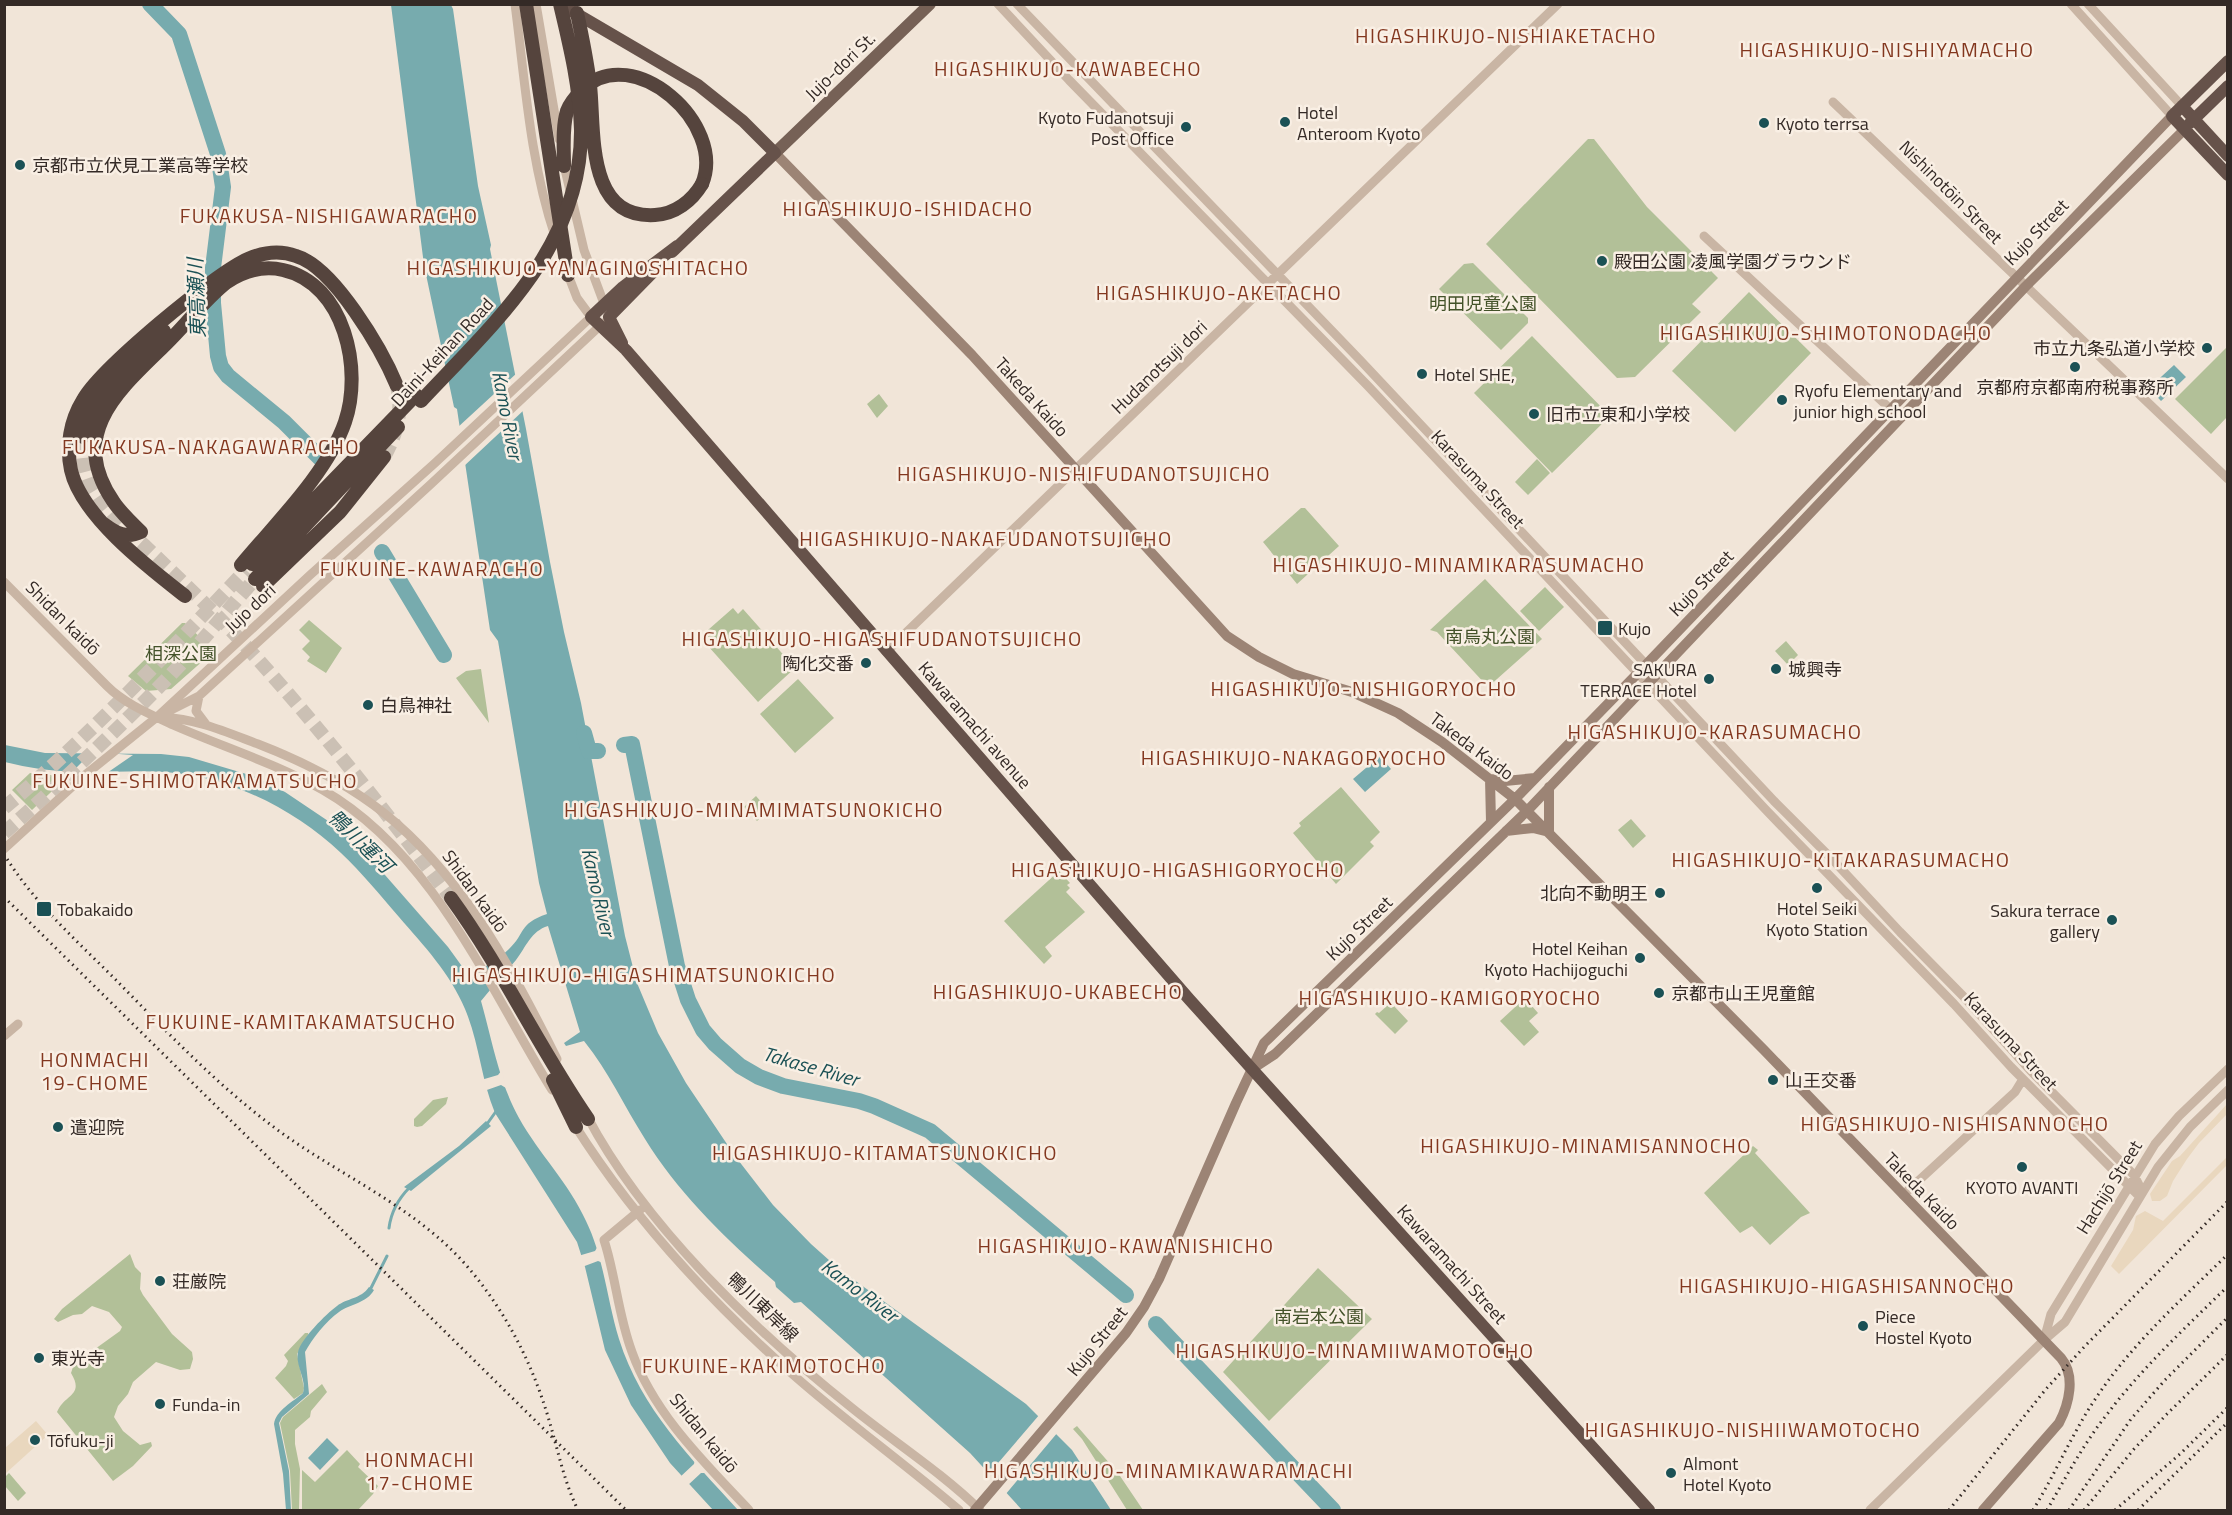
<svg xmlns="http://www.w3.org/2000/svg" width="2232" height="1515" viewBox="0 0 2232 1515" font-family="'Titillium Web','Noto Sans JP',sans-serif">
<rect width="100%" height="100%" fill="#f1e5d8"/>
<path fill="#b2c098" d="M 1588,139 L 1594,139 L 1647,207 L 1718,278 L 1692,304 L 1701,312 L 1635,377 L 1617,378 L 1486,244 Z
M 1473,263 L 1528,318 L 1528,323 L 1501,350 L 1439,289 L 1464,264 Z
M 1749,292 L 1811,353 L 1735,432 L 1672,371 Z
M 1532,336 L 1610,416 L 1552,473 L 1474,393 Z
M 2227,347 L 2227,417 L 2211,434 L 2175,399 Z
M 879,394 L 888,406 L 877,418 L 867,404 Z
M 1537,459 L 1550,473 L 1528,495 L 1515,482 Z
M 1301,508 L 1305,508 L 1339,546 L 1297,584 L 1263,542 Z
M 1485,579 L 1542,639 L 1488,687 L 1437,632 L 1430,630 Z
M 1545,587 L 1564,607 L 1539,631 L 1520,611 Z
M 733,608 L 738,614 L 743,609 L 795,668 L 758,702 L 700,637 Z
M 309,620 L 342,648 L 326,673 L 307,661 L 310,657 L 302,649 L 310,641 L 299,630 Z
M 182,623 L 185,623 L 206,643 L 205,659 L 171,689 L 146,691 L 128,676 Z
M 1786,641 L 1798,655 L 1788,665 L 1775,651 Z
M 481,669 L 489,723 L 456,678 L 466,671 Z
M 798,679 L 834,718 L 795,753 L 760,714 Z
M 30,773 L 67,777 L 32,810 L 12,790 Z
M 1341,787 L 1380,832 L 1370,842 L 1374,846 L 1336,884 L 1293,833 L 1301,826 L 1299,823 Z
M 756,796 L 768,810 L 757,821 L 744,807 Z
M 1631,819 L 1646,836 L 1633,848 L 1618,830 Z
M 1059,871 L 1070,883 L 1067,885 L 1070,888 L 1066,892 L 1085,912 L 1045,947 L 1052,956 L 1044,964 L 1004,921 Z
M 1525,998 L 1538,1013 L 1529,1021 L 1539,1032 L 1524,1046 L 1500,1021 Z
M 1388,1005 L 1391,1008 L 1394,1006 L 1408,1021 L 1395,1034 L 1375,1014 L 1377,1012 L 1379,1013 Z
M 448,1097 L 446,1104 L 422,1126 L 417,1127 L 414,1126 L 414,1119 L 433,1100 Z
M 1753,1146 L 1758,1150 L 1755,1153 L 1810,1213 L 1801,1217 L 1770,1245 L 1752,1226 L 1740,1233 L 1704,1193 Z
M 130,1254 L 135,1267 L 141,1273 L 140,1289 L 143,1295 L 172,1334 L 192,1352 L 193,1359 L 190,1369 L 180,1370 L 156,1362 L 133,1382 L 128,1394 L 118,1406 L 114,1417 L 123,1431 L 140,1445 L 151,1442 L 152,1446 L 133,1466 L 113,1481 L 57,1412 C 64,1394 85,1396 71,1373 L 73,1367 L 86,1360 L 95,1349 L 120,1331 L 122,1327 L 109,1312 L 92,1306 L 82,1314 L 73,1315 L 58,1322 L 54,1319 L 62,1309 Z
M 1318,1268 L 1372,1319 L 1269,1421 L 1223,1372 Z
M 305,1333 L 308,1333 L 308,1335 L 297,1354 L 304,1388 L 303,1393 L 294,1399 L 275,1378 L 286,1366 L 288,1361 L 284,1355 Z
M 322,1384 L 327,1392 L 311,1411 L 310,1417 L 295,1430 L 295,1444 L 300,1469 L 299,1510 L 292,1510 L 290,1471 L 280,1423 L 283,1417 Z
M 1077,1426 L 1118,1473 L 1143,1510 L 1127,1510 L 1082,1439 L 1073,1429 Z
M 347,1450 L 360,1464 L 358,1467 L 378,1486 L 373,1494 L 358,1510 L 302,1510 L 302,1470 L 315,1482 Z
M 9,1473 L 26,1493 L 18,1501 L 5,1486 L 5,1477 Z"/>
<path fill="#e9d7be" d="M 2227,1104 L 2227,1114 L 2199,1143 L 2187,1159 L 2173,1181 L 2167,1196 L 2160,1201 L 2152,1201 L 2150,1194 L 2172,1161 L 2180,1156 Z
M 2227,1157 L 2227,1165 L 2119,1274 L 2111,1266 L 2133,1230 L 2136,1216 L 2145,1211 L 2163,1221 Z
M 36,1421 L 48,1435 L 5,1474 L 5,1448 Z"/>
<path fill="#77abae" d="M 391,5 L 451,5 L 453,9 L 478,186 L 491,245 L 490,249 L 526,429 L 550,562 L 564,632 L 581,703 L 625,936 L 637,983 L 658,1033 L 686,1083 L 735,1156 L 773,1205 L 811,1244 L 839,1269 L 1026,1404 L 1072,1450 L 1111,1510 L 1022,1510 L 970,1453 L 801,1302 L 794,1303 L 776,1287 L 775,1282 C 727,1240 679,1194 645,1139 C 624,1106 609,1072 584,1041 L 566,1046 L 564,1043 L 580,1032 L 548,926 C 531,931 526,947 516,960 C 504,974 492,987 481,1001 C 492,1040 499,1082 519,1118 C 539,1154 569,1183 586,1221 C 604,1258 607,1300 619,1339 C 641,1409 691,1458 738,1510 L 713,1510 L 670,1463 L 631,1405 L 605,1350 L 585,1267 L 577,1242 L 495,1113 C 481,1079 479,1042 465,1009 C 450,973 424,946 399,917 C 380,895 362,873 341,853 C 300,814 245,785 190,775 C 152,768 114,773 76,772 C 52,771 28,768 5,762 L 5,745 L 45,753 L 161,754 L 189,757 L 253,776 L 285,792 L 343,831 L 364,851 L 448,947 L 469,976 C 482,968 498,960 509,949 C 526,933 518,924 547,914 L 539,883 L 498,641 L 490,630 L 457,409 L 454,407 L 424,265 Z
M 2174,365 L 2186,377 L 2161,401 L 2149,388 Z
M 1380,756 L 1391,769 L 1365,792 L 1353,779 Z
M 486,1121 L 491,1126 L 411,1191 L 404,1187 L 459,1146 Z
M 369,1287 L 374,1290 C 367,1303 350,1304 339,1312 C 326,1321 312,1339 305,1352 L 309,1394 L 282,1417 L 279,1423 L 289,1471 L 291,1510 L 286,1510 L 283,1474 L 274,1424 C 276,1410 293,1402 303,1393 C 307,1379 295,1366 298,1352 C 301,1339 326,1314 337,1306 C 347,1298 361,1299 369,1287 Z
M 327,1438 L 339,1450 L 320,1470 L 308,1458 Z"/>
<path fill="#f1e5d8" d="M 518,372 L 525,409 L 463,467 L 457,428 Z
M 92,752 L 133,755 L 104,775 L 70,774 Z
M 502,1070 L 506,1088 L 501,1085 L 484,1091 L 481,1080 L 498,1075 Z
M 598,1246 L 603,1263 L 598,1261 L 582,1267 L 578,1256 L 595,1251 Z
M 1040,1414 L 1058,1432 L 1005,1495 L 987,1476 Z
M 695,1459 L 708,1473 L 701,1473 L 687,1486 L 679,1478 L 694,1464 Z"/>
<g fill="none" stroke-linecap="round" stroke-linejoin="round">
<path stroke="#77abae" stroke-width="3" d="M 487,1124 L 497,1110
M 389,1228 C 391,1212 399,1198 410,1187
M 370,1290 L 387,1256"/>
<path stroke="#77abae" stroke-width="16" d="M 150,4 L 179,34 L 218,154 L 223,187 L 213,268 L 213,303 L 218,356 L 221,367 L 228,376 L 284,422 L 320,458
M 382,552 L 444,655
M 584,733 L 589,751 L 598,751
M 624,745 L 632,744 L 677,966 L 688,1000 L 703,1030 L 715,1044 L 740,1066 L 759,1077 L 783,1086 L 859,1101 L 874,1106 L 930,1131 L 1126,1295
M 1156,1324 L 1333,1510"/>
<path stroke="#cbc0b4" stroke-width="14" stroke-dasharray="14 7" stroke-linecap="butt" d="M 83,437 C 82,457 84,476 95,493 C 109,514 127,530 145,546 C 173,573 202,600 229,628 C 309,713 381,806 451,898
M 384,457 C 397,434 403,412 397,386
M 4,808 C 91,735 168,652 246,570
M 4,833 C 65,779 124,724 180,665 C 206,637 230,607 255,579"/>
<path stroke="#c9b5a4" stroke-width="9" d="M 515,4 C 525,81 530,162 555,236
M 536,4 L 559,139
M 998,4 L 1069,80 L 1368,386 L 1767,811 L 1954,1004 L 2011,1067 L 2140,1197
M 1017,4 L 1360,360 L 1774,801 L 1832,859 L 1900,932 L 1963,996 L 2030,1070 L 2134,1175 L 2140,1187 L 2140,1197
M 2071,4 L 2172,116
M 2088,4 L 2182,106
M 1833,102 L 2228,479
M 563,161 L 584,250 L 606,309
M 1704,236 L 1900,418
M 4,582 L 107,686 C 125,704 150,714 173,725 C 223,747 275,763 323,790 C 433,853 488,986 552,1090
M 886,652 L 1558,4
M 199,696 L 196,711 L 205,723
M 167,712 L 199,696 L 431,484 L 603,323
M 162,717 C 197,719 226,732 258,744 C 307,763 356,788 396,823 C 468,886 515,974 557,1059
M 4,849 L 85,775 L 157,717 L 309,576 L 435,463 L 591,317 L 577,298 L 567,272
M 4,1036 L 18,1024
M 587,1116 C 645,1226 755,1331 852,1408 C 894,1442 941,1472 980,1510
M 574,1124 C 632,1216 708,1299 790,1372 C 844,1420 904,1463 959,1510
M 1903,1195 L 2015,1092 L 2023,1079
M 640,1210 L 604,1240 C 616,1277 618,1315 632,1352 C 654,1414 705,1463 749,1510
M 2044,1340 L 2051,1314 L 2155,1144 L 2179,1116 L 2228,1069
M 1870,1510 L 2044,1340 L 2065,1322 L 2158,1167 L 2190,1127 L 2228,1090"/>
<path stroke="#9c8475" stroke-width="10" d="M 775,153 L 972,355 L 1227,636 L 1259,657 L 1293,674 L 1352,692 L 1398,713 L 1442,742 L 1515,799 L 1764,1050 L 2061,1358 C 2076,1376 2069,1404 2059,1423 L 1983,1510
M 1549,787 L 1549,832
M 1491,822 L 1490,779 L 1505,781 L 1535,778
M 1506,831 L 1533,828 L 1549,832
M 1252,1069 L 1275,1054 L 1528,810 L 2026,286 L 2185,129
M 975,1510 L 1126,1333 L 1144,1307 L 1159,1279 L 1236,1103 L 1264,1043 L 1515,799 L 1638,673 L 2172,116"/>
<path stroke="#766156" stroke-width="12" d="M 775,153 L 930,4"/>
<path stroke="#66524a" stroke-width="12" d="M 560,4 L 698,85 L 743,121 L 775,153 L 672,252
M 2228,61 L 2172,116 L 2228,175
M 2182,106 L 2228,156
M 2190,123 L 2228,86
M 677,246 L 623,287 L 591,317 L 626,350 L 1189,999 L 1649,1510
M 622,343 L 609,317 L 658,267"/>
<path stroke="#55443d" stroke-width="14" d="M 526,4 L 568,275
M 564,166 C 564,148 562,128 567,111 C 570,103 577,95 583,89 C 633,41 727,124 702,184
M 83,437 L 90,413 L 98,400 L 164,331
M 104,524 C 116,533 126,539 141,532 C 131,522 120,512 113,501 C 67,433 119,390 165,345 C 186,325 204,300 227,282 C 244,271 262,265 283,270 C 345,284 363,370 345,422 C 328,472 275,524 241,565
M 252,564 L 416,395
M 255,579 L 398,427
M 263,586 L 340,512 L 384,457
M 185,596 C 149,568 81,516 71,470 C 66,446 70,421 83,400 C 100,369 215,273 248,259 C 264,252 280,250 296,256 C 334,267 382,350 397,386
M 451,898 C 502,968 539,1048 588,1119
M 553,1080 L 576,1127"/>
<path stroke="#342a26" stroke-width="3" stroke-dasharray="1.5 4.5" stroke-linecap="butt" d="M 4,854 C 33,902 77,941 116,980 C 166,1031 217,1085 275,1128 C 338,1175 413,1205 466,1265 C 505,1310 532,1362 549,1420 C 558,1450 564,1482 578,1510
M 4,897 L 626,1510
M 1949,1510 L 2046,1389 L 2085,1346 L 2228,1201
M 2033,1510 C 2056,1473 2073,1431 2098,1395 C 2134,1342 2182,1299 2228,1254
M 2047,1510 C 2066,1477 2084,1443 2108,1413 C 2143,1367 2186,1327 2228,1286
M 2069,1510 L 2131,1419 L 2165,1380 L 2228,1317
M 2084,1510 L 2134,1449 L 2166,1415 L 2228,1354
M 2115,1510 L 2180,1454 L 2228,1407
M 2138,1510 L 2228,1422"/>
<path stroke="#55443d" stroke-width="14" d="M 577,13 C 582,36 587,61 590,85 C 595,130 585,219 655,215 C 675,214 692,201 702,184
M 421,401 C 494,323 582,246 581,130 C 580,87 570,46 560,4"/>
</g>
<g fill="#1b5155" stroke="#f9efe4" stroke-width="2">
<circle cx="1285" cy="122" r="6"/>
<circle cx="1764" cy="123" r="6"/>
<circle cx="1186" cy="127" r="6"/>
<circle cx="20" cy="165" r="6"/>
<circle cx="1602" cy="261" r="6"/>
<circle cx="2207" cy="348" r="6"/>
<circle cx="2075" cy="367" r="6"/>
<circle cx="1422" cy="374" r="6"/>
<circle cx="1782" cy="400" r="6"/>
<circle cx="1534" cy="414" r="6"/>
<rect x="1597" y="620" width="16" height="16" rx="3"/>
<circle cx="866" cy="663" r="6"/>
<circle cx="1776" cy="669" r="6"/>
<circle cx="1709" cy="679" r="6"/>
<circle cx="368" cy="705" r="6"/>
<circle cx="1817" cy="888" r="6"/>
<circle cx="1660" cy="893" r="6"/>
<rect x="36" y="901" width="16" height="16" rx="3"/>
<circle cx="2112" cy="920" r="6"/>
<circle cx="1640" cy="958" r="6"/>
<circle cx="1659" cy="993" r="6"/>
<circle cx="1773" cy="1080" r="6"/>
<circle cx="58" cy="1127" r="6"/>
<circle cx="2022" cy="1167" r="6"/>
<circle cx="160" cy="1281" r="6"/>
<circle cx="1863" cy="1326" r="6"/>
<circle cx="39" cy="1358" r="6"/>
<circle cx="160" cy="1404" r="6"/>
<circle cx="35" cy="1440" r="6"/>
<circle cx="1671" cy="1473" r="6"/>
</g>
<g text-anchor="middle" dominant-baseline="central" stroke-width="5" stroke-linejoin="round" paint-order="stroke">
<g font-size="18" fill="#342a26" stroke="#f9efe4">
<text transform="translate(840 66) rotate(-44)">Jujo-dori St.</text>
<text transform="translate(1951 192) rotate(45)">Nishinotōin Street</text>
<text transform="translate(2036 232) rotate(-46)">Kujo Street</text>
<text transform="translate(442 352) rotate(-47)">Daini-Keihan Road</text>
<text transform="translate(1159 367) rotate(-44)">Hudanotsuji dori</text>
<text transform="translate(1032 397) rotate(48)">Takeda Kaido</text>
<text transform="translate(1478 479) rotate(47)">Karasuma Street</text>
<text transform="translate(1701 583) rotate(-46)">Kujo Street</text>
<text transform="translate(250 608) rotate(-43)">Jujo dori</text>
<text transform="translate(63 618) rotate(45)">Shidan kaidō</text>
<text transform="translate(975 725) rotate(49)">Kawaramachi avenue</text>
<text transform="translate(1472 746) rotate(37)">Takeda Kaido</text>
<text transform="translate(475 891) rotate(54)">Shidan kaidō</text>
<text transform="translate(1359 928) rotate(-44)">Kujo Street</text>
<text transform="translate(2011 1041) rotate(47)">Karasuma Street</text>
<text transform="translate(2109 1187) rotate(-58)">Hachijō Street</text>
<text transform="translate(1922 1191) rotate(46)">Takeda Kaido</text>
<text transform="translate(1452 1264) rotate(48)">Kawaramachi Street</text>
<text transform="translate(763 1307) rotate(44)">鴨川東岸線</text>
<text transform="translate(1097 1341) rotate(-51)">Kujo Street</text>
<text transform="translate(704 1433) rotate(51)">Shidan kaidō</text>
</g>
<g font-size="18" fill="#342a26" stroke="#f9efe4" text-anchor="start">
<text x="1297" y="112">Hotel<tspan x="1297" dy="21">Anteroom Kyoto</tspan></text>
<text x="1174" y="117" text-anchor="end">Kyoto Fudanotsuji<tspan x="1174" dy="21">Post Office</tspan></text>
<text x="1776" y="123">Kyoto terrsa</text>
<text x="32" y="165">京都市立伏見工業高等学校</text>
<text x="1614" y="261">殿田公園 凌風学園グラウンド</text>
<text x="2195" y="348" text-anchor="end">市立九条弘道小学校</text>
<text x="1434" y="374">Hotel SHE,</text>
<text x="2075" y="387" text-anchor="middle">京都府京都南府税事務所</text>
<text x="1794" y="390">Ryofu Elementary and<tspan x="1794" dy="21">junior high school</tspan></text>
<text x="1546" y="414">旧市立東和小学校</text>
<text x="1618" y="628">Kujo</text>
<text x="854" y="663" text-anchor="end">陶化交番</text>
<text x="1697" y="669" text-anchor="end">SAKURA<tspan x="1697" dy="21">TERRACE Hotel</tspan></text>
<text x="1788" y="669">城興寺</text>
<text x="380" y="705">白鳥神社</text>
<text x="1648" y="893" text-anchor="end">北向不動明王</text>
<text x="1817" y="908" text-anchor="middle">Hotel Seiki<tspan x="1817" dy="21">Kyoto Station</tspan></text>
<text x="57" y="909">Tobakaido</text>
<text x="2100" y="910" text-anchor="end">Sakura terrace<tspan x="2100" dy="21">gallery</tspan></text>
<text x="1628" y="948" text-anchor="end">Hotel Keihan<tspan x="1628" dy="21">Kyoto Hachijoguchi</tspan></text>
<text x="1671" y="993">京都市山王児童館</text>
<text x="1785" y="1080">山王交番</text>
<text x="70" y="1127">遣迎院</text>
<text x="2022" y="1187" text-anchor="middle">KYOTO AVANTI</text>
<text x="172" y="1281">荘厳院</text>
<text x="1875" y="1316">Piece<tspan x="1875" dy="21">Hostel Kyoto</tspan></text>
<text x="51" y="1358">東光寺</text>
<text x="172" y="1404">Funda-in</text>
<text x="47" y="1440">Tōfuku-ji</text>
<text x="1683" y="1463">Almont<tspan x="1683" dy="21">Hotel Kyoto</tspan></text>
</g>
<g font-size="18" fill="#435229" stroke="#f9efe4">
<text x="1483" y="303">明田児童公園</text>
<text x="1490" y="636">南烏丸公園</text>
<text x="181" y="653">相深公園</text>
<text x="1319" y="1316">南岩本公園</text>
</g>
<g font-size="20" letter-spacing="1.5" fill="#83371f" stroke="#f9efe4">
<text x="1506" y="35">HIGASHIKUJO-NISHIAKETACHO</text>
<text x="1887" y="49">HIGASHIKUJO-NISHIYAMACHO</text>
<text x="1068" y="68">HIGASHIKUJO-KAWABECHO</text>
<text x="908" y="208">HIGASHIKUJO-ISHIDACHO</text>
<text x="329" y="215">FUKAKUSA-NISHIGAWARACHO</text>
<text x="578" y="267">HIGASHIKUJO-YANAGINOSHITACHO</text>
<text x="1219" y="292">HIGASHIKUJO-AKETACHO</text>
<text x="1826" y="332">HIGASHIKUJO-SHIMOTONODACHO</text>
<text x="211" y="446">FUKAKUSA-NAKAGAWARACHO</text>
<text x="1084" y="473">HIGASHIKUJO-NISHIFUDANOTSUJICHO</text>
<text x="986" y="538">HIGASHIKUJO-NAKAFUDANOTSUJICHO</text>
<text x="1459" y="564">HIGASHIKUJO-MINAMIKARASUMACHO</text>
<text x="432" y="568">FUKUINE-KAWARACHO</text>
<text x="882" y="638">HIGASHIKUJO-HIGASHIFUDANOTSUJICHO</text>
<text x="1364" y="688">HIGASHIKUJO-NISHIGORYOCHO</text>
<text x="1715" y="731">HIGASHIKUJO-KARASUMACHO</text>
<text x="1294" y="757">HIGASHIKUJO-NAKAGORYOCHO</text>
<text x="195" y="780">FUKUINE-SHIMOTAKAMATSUCHO</text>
<text x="754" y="809">HIGASHIKUJO-MINAMIMATSUNOKICHO</text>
<text x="1841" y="859">HIGASHIKUJO-KITAKARASUMACHO</text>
<text x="1178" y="869">HIGASHIKUJO-HIGASHIGORYOCHO</text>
<text x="644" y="974">HIGASHIKUJO-HIGASHIMATSUNOKICHO</text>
<text x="1058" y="991">HIGASHIKUJO-UKABECHO</text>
<text x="1450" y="997">HIGASHIKUJO-KAMIGORYOCHO</text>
<text x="301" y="1021">FUKUINE-KAMITAKAMATSUCHO</text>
<text x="95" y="1059">HONMACHI<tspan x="95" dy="23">19-CHOME</tspan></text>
<text x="1955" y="1123">HIGASHIKUJO-NISHISANNOCHO</text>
<text x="1586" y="1145">HIGASHIKUJO-MINAMISANNOCHO</text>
<text x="885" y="1152">HIGASHIKUJO-KITAMATSUNOKICHO</text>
<text x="1126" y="1245">HIGASHIKUJO-KAWANISHICHO</text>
<text x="1847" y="1285">HIGASHIKUJO-HIGASHISANNOCHO</text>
<text x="1355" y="1350">HIGASHIKUJO-MINAMIIWAMOTOCHO</text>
<text x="764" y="1365">FUKUINE-KAKIMOTOCHO</text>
<text x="1753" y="1429">HIGASHIKUJO-NISHIIWAMOTOCHO</text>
<text x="420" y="1459">HONMACHI<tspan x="420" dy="23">17-CHOME</tspan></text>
<text x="1169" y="1470">HIGASHIKUJO-MINAMIKAWARAMACHI</text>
</g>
<g font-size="20" font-style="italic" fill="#1b5155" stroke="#f9efe4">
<text transform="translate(196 298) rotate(-92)">東高瀬川</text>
<text transform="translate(508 415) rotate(79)">Kamo River</text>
<text transform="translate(361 841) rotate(44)">鴨川運河</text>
<text transform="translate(599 892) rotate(77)">Kamo River</text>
<text transform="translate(811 1066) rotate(16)">Takase River</text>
<text transform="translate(860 1290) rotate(37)">Kamo River</text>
</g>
</g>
<rect width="2232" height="1515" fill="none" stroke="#342a26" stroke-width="12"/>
</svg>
